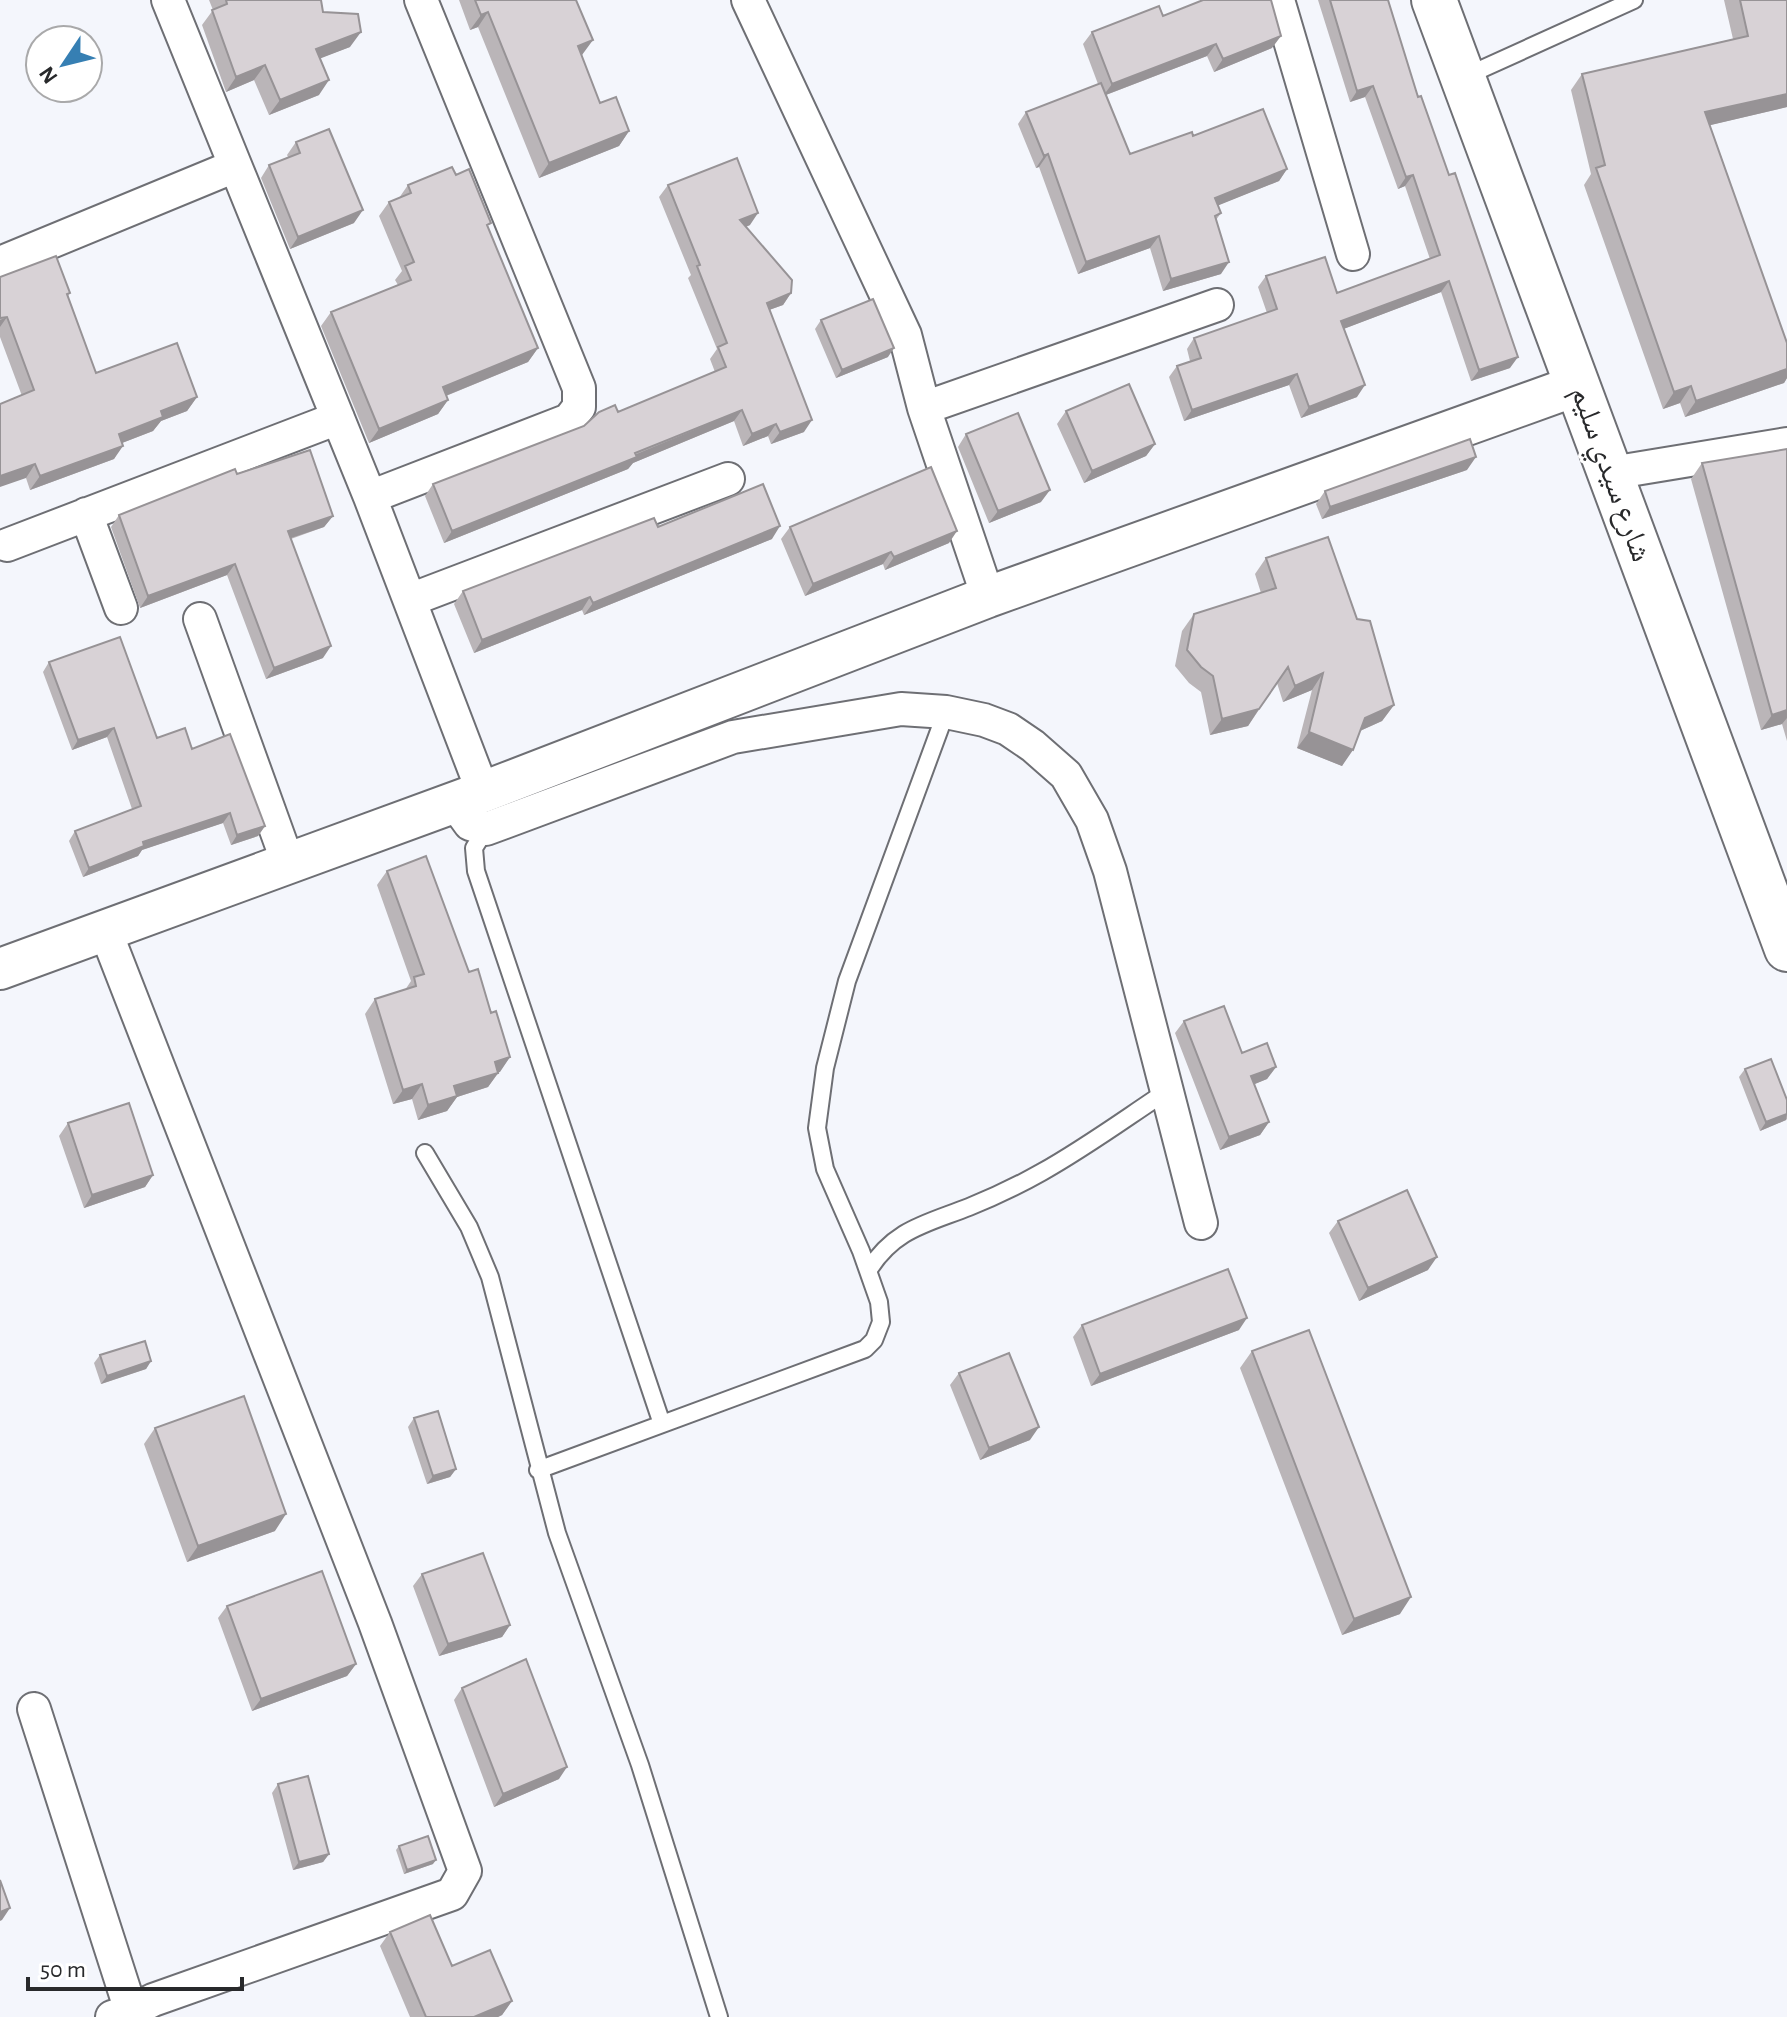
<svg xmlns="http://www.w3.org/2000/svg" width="1787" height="2017" viewBox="0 0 1787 2017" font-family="'Alegreya Sans','Noto Naskh Arabic',sans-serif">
<rect width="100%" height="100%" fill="#f4f6fc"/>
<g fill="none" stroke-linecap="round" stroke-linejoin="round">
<g stroke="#6e6f74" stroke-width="20">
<path id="service" d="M 1464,77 L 1634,0
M 486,829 L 474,848 L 476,871 L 662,1424
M 425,1153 L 469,1227 L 490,1277 L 557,1533 L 640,1765 L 719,2017
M 868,1271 C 894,1229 926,1224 969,1207 C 994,1197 1019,1185 1042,1172 C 1085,1148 1126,1118 1167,1091
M 538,1470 L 865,1349 L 874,1340 L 881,1322 L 879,1302 L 861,1251 L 825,1169 L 817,1128 L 825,1068 L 847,981 L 946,712"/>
</g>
<g stroke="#6e6f74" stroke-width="36">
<path id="minor" d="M 168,0 L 370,497 L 483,792
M 748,0 L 905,335 L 924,408 L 988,597
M 1278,0 L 1353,254
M 0,263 L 235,166
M 924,408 L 1217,305
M 1611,473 L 1787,444
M 370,497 L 569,420 L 579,407 L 579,388 L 421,0
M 86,514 L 121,608
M 7,545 L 338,418
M 410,600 L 728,479
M 200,619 L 288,863
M 454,802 L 470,824 L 486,829 L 733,737 L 901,709 L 946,712 L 984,720 L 1008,729 L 1033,746 L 1066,775 L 1092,820 L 1110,871 L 1201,1223
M 105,930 L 375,1623 L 465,1871 L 452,1894 L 153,2000 L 131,2011 L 129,2017
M 34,1709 L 131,2011 L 112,2017"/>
</g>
<g stroke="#6e6f74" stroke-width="44">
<path id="tertiary" d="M 0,969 L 483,792 L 988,597 L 1578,385"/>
</g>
<g stroke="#6e6f74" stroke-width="48">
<path id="secondary" d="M 1434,0 L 1787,949"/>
</g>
<use href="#service" stroke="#fff" stroke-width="16"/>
<use href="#minor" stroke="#fff" stroke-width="32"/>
<use href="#tertiary" stroke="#fff" stroke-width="40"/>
<use href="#secondary" stroke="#fff" stroke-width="44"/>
</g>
<path fill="#bab5b8" d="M 209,0 L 321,0 L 323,12 L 350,47 L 320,58 L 319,95 L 269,115 L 254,80 L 226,92 L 202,25 L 213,10 Z
M 459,0 L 576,0 L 582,56 L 600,103 L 629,131 L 619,146 L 539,178 L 478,27 L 470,30 Z
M 1318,0 L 1388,0 L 1418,97 L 1510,368 L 1471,381 L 1441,292 L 1343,329 L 1357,397 L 1301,418 L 1289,385 L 1184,421 L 1169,377 L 1177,366 L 1190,361 L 1187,349 L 1194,338 L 1267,313 L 1258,287 L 1266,276 L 1337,293 L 1430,259 L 1405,186 L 1398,189 L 1365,97 L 1350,102 Z
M 1724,0 L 1787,0 L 1787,107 L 1710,125 L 1787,343 L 1787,378 L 1784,383 L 1685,417 L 1680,403 L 1663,409 L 1584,185 L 1591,174 L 1571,90 L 1582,74 L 1733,39 Z
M 1163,16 L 1272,48 L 1214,72 L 1207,56 L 1106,95 L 1130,154 L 1193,136 L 1287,169 L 1279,181 L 1218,205 L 1221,213 L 1216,220 L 1221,274 L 1163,291 L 1150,248 L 1078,274 L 1039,167 L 1036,168 L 1018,124 L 1026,112 L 1098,84 L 1083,44 L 1092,32 Z
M 296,142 L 354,223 L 290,249 L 261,178 L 269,165 L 288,157 L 287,155 Z
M 456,175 L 488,227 L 538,348 L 528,362 L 446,396 L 448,400 L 438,414 L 369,443 L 321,326 L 331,312 L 398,285 L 395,280 L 402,271 L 379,216 L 389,202 L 399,198 L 408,185 Z
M 668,185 L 750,225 L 746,227 L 791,293 L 783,305 L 769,310 L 804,432 L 771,444 L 768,436 L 743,446 L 734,421 L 633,463 L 628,469 L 444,543 L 425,496 L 433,484 L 584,426 L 715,372 L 710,359 L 717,349 L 688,278 L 691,275 L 659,197 Z
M 0,277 L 70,293 L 68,296 L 96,373 L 197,397 L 187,411 L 161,421 L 153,431 L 122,443 L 114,459 L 30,490 L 26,478 L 12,401 L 22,396 L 0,337 Z
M 821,320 L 888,357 L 836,378 L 815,329 Z
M 1066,411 L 1155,444 L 1146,456 L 1084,483 L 1057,424 Z
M 966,434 L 1041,502 L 989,523 L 958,447 Z
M 1787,449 L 1787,741 L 1782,724 L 1761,730 L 1691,479 L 1702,463 Z
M 1467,470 L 1322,519 L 1316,504 L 1325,491 Z
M 237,474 L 333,516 L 324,527 L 291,539 L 323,658 L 266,679 L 227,575 L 140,608 L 111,527 L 119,515 Z
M 658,527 L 772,539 L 584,615 L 582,610 L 474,653 L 454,604 L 463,591 Z
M 790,527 L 949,543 L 885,570 L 883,564 L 805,596 L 781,539 Z
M 1266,558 L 1357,619 L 1394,705 L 1382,721 L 1360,731 L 1342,766 L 1297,748 L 1312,690 L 1283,702 L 1277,683 L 1248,726 L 1210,735 L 1201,692 L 1189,683 L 1175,666 L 1182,631 L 1194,614 L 1261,593 L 1255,574 Z
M 49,662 L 157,738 L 192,749 L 265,826 L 258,836 L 231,845 L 223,823 L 142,850 L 138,856 L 83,877 L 69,841 L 75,831 L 132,809 L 107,737 L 72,750 L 43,672 Z
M 387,871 L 469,972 L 491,1013 L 510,1057 L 488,1087 L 457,1097 L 447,1111 L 418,1120 L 412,1099 L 393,1104 L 365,1014 L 375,999 L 405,990 L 411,981 L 377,885 Z
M 1184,1021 L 1242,1053 L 1276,1067 L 1267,1079 L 1254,1084 L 1269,1122 L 1260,1135 L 1220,1150 L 1175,1033 Z
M 1745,1069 L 1787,1100 L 1787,1119 L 1786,1120 L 1760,1131 L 1739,1077 Z
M 68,1123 L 153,1175 L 145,1187 L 84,1208 L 59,1136 Z
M 1338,1221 L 1428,1270 L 1359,1301 L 1329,1233 Z
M 1082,1325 L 1239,1330 L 1091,1386 L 1073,1337 Z
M 1252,1351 L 1400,1614 L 1342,1635 L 1240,1368 Z
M 100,1355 L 151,1361 L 146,1369 L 101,1384 L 94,1363 Z
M 959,1373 L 1030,1440 L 980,1460 L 950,1385 Z
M 414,1418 L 456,1469 L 450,1477 L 427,1484 L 408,1427 Z
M 155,1428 L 275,1531 L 187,1562 L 144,1444 Z
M 422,1574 L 510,1625 L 502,1637 L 439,1656 L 413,1586 Z
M 227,1606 L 356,1664 L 347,1676 L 252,1711 L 218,1618 Z
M 462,1688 L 559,1779 L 494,1807 L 454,1700 Z
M 278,1784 L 329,1854 L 323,1862 L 293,1870 L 272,1793 Z
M 399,1846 L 433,1864 L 404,1874 L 396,1850 Z
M 390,1932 L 452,1966 L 512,2001 L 502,2015 L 498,2017 L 410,2017 L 380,1946 Z"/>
<path fill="#979396" d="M 488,12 L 478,27 L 470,30 L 481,15 Z
M 361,32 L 350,47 L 306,64 L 316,49 Z
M 1281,36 L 1272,48 L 1214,72 L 1223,59 Z
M 593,40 L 582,55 L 578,46 Z
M 1216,44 L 1207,56 L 1103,96 L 1112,84 Z
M 265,65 L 254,80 L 226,92 L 236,77 Z
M 329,80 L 319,95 L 269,115 L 280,100 Z
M 1373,86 L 1365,97 L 1350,102 L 1357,91 Z
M 1787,94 L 1787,107 L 1694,129 L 1705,112 Z
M 629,131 L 619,146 L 539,178 L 549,163 Z
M 1048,154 L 1039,167 L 1036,168 L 1044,156 Z
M 1287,169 L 1279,181 L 1207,210 L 1215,198 Z
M 1413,175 L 1405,186 L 1398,189 L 1406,177 Z
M 363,210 L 354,223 L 290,249 L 298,237 Z
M 758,213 L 750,225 L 732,232 L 740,220 Z
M 1159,236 L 1150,248 L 1078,274 L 1086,262 Z
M 1229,262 L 1221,274 L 1163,291 L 1171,279 Z
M 1449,281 L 1441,292 L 1333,333 L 1341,321 Z
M 791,293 L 783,305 L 758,314 L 767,303 Z
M 7,317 L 0,327 L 0,320 Z
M 538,348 L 528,362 L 433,401 L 443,387 Z
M 894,348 L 888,357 L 836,378 L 842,370 Z
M 1518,357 L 1510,368 L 1471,381 L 1479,370 Z
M 1787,369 L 1787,378 L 1784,383 L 1685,417 L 1696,401 Z
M 1297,374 L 1289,385 L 1184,421 L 1192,410 Z
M 1365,385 L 1357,397 L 1301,418 L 1309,407 Z
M 1691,386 L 1680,403 L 1663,409 L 1674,392 Z
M 197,397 L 187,411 L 161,421 L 153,431 L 109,448 L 119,434 L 161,411 Z
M 448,400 L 438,414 L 369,443 L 379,429 Z
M 742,410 L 734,421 L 633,463 L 628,469 L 444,543 L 452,531 Z
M 812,420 L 804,432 L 771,444 L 780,432 Z
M 776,424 L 768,436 L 743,446 L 752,434 Z
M 1155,444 L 1146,456 L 1084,483 L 1092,471 Z
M 123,446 L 114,459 L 30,490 L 40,476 Z
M 1476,457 L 1467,470 L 1322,519 L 1330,507 Z
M 35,464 L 26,478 L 0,487 L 0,476 Z
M 1050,490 L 1041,502 L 989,523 L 998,511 Z
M 333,516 L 324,527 L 279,542 L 288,531 Z
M 780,526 L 772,539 L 584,615 L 593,603 Z
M 957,531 L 949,543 L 885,570 L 894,557 Z
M 891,552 L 883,564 L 805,596 L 813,584 Z
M 235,564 L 227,575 L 140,608 L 148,596 Z
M 590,597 L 582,610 L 474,653 L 482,640 Z
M 331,646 L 323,658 L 266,679 L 274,668 Z
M 1323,673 L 1312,690 L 1283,702 L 1295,686 Z
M 1394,705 L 1382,721 L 1353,734 L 1365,718 Z
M 1259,709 L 1248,726 L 1210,735 L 1222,719 Z
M 1787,710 L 1787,718 L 1782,724 L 1761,730 L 1772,715 Z
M 114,728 L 107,737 L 72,750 L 78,740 Z
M 1309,732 L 1353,750 L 1342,766 L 1297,748 Z
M 230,813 L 223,823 L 142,850 L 138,856 L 83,877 L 89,868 L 143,842 Z
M 265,826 L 258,836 L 231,845 L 237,835 Z
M 510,1057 L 500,1072 L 485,1077 L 495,1062 Z
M 1276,1067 L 1267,1079 L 1243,1089 L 1251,1076 Z
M 498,1073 L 488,1087 L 457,1097 L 447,1111 L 418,1120 L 428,1105 L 454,1086 Z
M 422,1084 L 412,1099 L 393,1104 L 403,1090 Z
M 1787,1114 L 1786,1120 L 1760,1131 L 1766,1122 Z
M 1269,1122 L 1260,1135 L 1220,1150 L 1229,1137 Z
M 153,1175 L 145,1187 L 84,1208 L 92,1195 Z
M 1437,1257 L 1428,1270 L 1359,1301 L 1368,1288 Z
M 1247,1318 L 1239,1330 L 1091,1386 L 1100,1374 Z
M 151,1361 L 146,1369 L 101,1384 L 107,1376 Z
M 1039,1427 L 1030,1440 L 980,1460 L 989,1448 Z
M 456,1469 L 450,1477 L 427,1484 L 433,1476 Z
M 286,1514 L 275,1531 L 187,1562 L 198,1546 Z
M 1411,1597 L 1400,1614 L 1342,1635 L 1354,1619 Z
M 510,1625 L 502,1637 L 439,1656 L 448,1644 Z
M 356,1664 L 347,1676 L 252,1711 L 261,1699 Z
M 567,1767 L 559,1779 L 494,1807 L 503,1794 Z
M 329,1854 L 323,1862 L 293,1870 L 299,1862 Z
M 436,1860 L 433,1864 L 404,1874 L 407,1870 Z
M 10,1908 L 2,1920 L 0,1921 L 0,1912 Z
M 512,2001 L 502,2015 L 498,2017 L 474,2017 Z"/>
<path fill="#d8d2d6" stroke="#979396" stroke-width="2" d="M 226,0 L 321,0 L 323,12 L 358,14 L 361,32 L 316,49 L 329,80 L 280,100 L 265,65 L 236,77 L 212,10 L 227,4 Z
M 475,0 L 576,0 L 593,40 L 578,46 L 600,103 L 616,97 L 629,131 L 549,163 L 488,12 L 481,15 Z
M 1203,0 L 1271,0 L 1281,36 L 1223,59 L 1216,44 L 1112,84 L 1092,32 L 1159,6 L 1163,16 Z
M 1330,0 L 1388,0 L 1418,97 L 1421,96 L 1449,175 L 1455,173 L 1518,357 L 1479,370 L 1449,281 L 1341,321 L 1365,385 L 1309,407 L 1297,374 L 1192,410 L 1177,366 L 1201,358 L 1194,338 L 1277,309 L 1266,276 L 1325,257 L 1337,293 L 1440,255 L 1413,175 L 1406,177 L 1373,86 L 1357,91 Z
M 1740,0 L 1787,0 L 1787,94 L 1705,112 L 1787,343 L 1787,369 L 1696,401 L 1691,386 L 1674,392 L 1596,168 L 1605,165 L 1582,74 L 1748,36 Z
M 1101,83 L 1130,154 L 1192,132 L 1193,136 L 1263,109 L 1287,169 L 1215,198 L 1221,213 L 1215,216 L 1229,262 L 1171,279 L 1159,236 L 1086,262 L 1048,154 L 1044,156 L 1026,112 Z
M 329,129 L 363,210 L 298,237 L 269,165 L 300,153 L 296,142 Z
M 737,158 L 758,213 L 740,220 L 792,280 L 791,293 L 767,303 L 812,420 L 780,432 L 776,424 L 752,434 L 742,410 L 635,453 L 637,457 L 452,531 L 433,484 L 584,426 L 599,412 L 615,405 L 618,412 L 726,367 L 718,347 L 727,343 L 697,266 L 700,265 L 668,185 Z
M 452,167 L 456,175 L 469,169 L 491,223 L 487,225 L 538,348 L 443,387 L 448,400 L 379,429 L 331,312 L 411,280 L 405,266 L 414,262 L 389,202 L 411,193 L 408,185 Z
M 56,256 L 70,293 L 67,294 L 96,373 L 177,343 L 197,397 L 161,411 L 163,417 L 119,434 L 123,446 L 40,476 L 35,464 L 0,476 L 0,404 L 34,390 L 7,317 L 0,318 L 0,277 Z
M 873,299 L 894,348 L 842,370 L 821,320 Z
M 1129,384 L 1155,444 L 1092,471 L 1066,411 Z
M 1018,413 L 1050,490 L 998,511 L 966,434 Z
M 1470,439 L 1476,457 L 1330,507 L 1325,491 Z
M 1787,449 L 1787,710 L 1772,715 L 1702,463 Z
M 310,450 L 333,516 L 288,531 L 331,646 L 274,668 L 235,564 L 148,596 L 119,515 L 235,469 L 237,474 Z
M 931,467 L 957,531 L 894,557 L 891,552 L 813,584 L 790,527 Z
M 763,484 L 780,526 L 593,603 L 590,597 L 482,640 L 463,591 L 654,518 L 658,527 Z
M 1328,537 L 1357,619 L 1370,621 L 1394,705 L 1365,718 L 1353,750 L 1309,732 L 1323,673 L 1295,686 L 1288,667 L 1259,709 L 1222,719 L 1213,676 L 1201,667 L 1187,650 L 1194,614 L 1276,588 L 1266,558 Z
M 120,637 L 157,738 L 185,728 L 192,749 L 230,734 L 265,826 L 237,835 L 230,813 L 143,842 L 144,846 L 89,868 L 75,831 L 141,806 L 114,728 L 78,740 L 49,662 Z
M 426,856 L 469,972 L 478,969 L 491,1013 L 496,1011 L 510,1057 L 495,1062 L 498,1073 L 454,1086 L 457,1096 L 428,1105 L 422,1084 L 403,1090 L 375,999 L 416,986 L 414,977 L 424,974 L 387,871 Z
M 1224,1006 L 1242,1053 L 1267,1043 L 1276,1067 L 1251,1076 L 1269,1122 L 1229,1137 L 1184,1021 Z
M 1771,1059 L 1787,1100 L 1787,1114 L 1766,1122 L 1745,1069 Z
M 129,1103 L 153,1175 L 92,1195 L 68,1123 Z
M 1407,1190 L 1437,1257 L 1368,1288 L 1338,1221 Z
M 1228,1269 L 1247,1318 L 1100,1374 L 1082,1325 Z
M 1309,1330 L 1411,1597 L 1354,1619 L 1252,1351 Z
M 145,1341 L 151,1361 L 107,1376 L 100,1355 Z
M 1009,1353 L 1039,1427 L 989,1448 L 959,1373 Z
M 244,1396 L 286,1514 L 198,1546 L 155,1428 Z
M 438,1411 L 456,1469 L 433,1476 L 414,1418 Z
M 483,1553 L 510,1625 L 448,1644 L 422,1574 Z
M 322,1571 L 356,1664 L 261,1699 L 227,1606 Z
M 526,1659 L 567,1767 L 503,1794 L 462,1688 Z
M 308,1776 L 329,1854 L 299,1862 L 278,1784 Z
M 428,1836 L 436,1860 L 407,1870 L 399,1846 Z
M 0,1880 L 10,1908 L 0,1912 Z
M 430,1915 L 452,1966 L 490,1950 L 512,2001 L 474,2017 L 426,2017 L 390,1932 Z"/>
<g text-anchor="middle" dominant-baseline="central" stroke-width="6" stroke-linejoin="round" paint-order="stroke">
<g font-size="30" fill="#28292b" stroke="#fff">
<text transform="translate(1611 474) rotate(70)">شارع سيدي سليم</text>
</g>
</g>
<g transform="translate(64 64) rotate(235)"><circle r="38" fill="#ffffff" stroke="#a9a9aa" stroke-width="2"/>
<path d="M0-6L14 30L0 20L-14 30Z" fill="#367fb3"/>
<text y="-12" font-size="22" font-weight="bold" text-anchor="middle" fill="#28292b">N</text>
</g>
<path d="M28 1977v12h214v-12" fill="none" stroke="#28292b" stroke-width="4"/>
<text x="40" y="1977" font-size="24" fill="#28292b" stroke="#ffffff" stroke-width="6" paint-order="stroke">50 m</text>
</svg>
